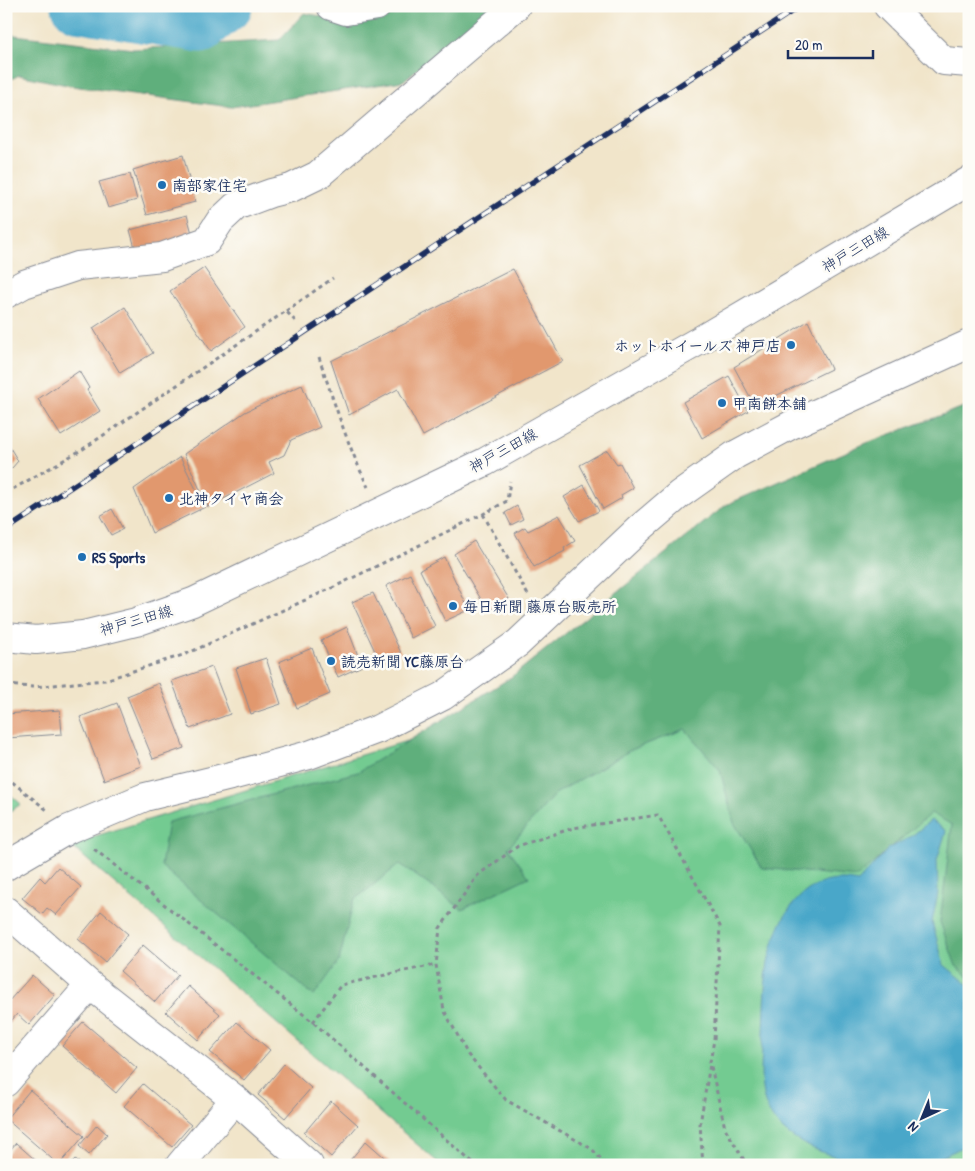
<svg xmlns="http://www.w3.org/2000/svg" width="975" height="1171" viewBox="0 0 975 1171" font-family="'Patrick Hand','Klee One',sans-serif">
<rect width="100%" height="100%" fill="#fdfcf7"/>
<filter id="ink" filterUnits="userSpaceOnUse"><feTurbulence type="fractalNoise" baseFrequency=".02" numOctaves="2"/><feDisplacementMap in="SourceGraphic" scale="10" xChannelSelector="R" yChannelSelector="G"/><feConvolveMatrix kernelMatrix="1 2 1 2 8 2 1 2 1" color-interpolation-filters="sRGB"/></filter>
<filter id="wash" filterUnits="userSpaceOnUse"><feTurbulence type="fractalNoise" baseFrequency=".0096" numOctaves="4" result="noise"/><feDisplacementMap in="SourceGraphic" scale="20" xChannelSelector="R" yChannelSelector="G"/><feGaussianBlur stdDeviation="1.12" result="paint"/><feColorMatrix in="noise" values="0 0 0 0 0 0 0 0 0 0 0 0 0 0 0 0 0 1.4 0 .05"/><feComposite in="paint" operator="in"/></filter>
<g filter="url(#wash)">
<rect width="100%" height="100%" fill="#f1e5ca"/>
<path fill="#73cb91" stroke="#477d78" d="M 705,716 L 969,783 L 969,1165 L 441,1165 L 69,844 L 456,726 Z
M 6,791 L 21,804 L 6,814 Z"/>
<path fill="#5eaf7b" stroke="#3c6f6c" d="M 430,6 L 494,6 L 403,81 L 231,107 L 72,86 L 19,75 L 6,82 L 6,34 L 134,49 L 279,40 L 304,13 L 359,23 Z
M 969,405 L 969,977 L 956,966 L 940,922 L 952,825 L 931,813 L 857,877 L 762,868 L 734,823 L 720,770 L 685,729 L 631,750 L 555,794 L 508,848 L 529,877 L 462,909 L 400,864 L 354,900 L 339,961 L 314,996 L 161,866 L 168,822 L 358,772 L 510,678 L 726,505 L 864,444 Z"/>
<path fill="#4aa7c9" stroke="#326b94" d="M 931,820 L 946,831 L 937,860 L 938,893 L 932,922 L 944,965 L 969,985 L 969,1144 C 953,1151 933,1163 916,1165 C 873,1170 790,1154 769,1112 C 757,1089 762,1059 763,1033 C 764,1012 764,990 767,969 C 775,921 802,869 858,882 L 888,849 L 912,836 Z"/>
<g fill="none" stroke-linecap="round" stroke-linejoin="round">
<path stroke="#4aa7c9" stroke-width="51" d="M 77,6 L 201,27 L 227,6"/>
</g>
<g id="blocks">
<path fill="#e1986e" d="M 183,155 L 195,202 L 147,215 L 133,170 Z
M 130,174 L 137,200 L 108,208 L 99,182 Z
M 187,215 L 193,237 L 136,251 L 130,230 Z
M 204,268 L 245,327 L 211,351 L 170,291 Z
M 513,269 L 563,361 L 423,436 L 398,389 L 349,415 L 331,361 Z
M 125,307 L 153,353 L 120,373 L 93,328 Z
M 808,321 L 831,369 L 755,406 L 734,367 Z
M 79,371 L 89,388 L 87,390 L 100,411 L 61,436 L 38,399 Z
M 729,376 L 748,411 L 702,438 L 683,402 Z
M 302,385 L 320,427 L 291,440 L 284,455 L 269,462 L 274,473 L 208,507 L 184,454 L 245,412 Z
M 6,441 L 18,461 L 12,468 L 6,471 Z
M 607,450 L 617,464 L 620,463 L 633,488 L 621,495 L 622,498 L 603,509 L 580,465 Z
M 180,457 L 205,507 L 152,533 L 134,489 Z
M 584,485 L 599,511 L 579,521 L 564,497 Z
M 517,506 L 523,519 L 511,525 L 505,513 Z
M 112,509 L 123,529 L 111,535 L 100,516 Z
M 559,515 L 575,541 L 564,548 L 565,551 L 534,567 L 515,533 L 525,527 L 528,531 Z
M 474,541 L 509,599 L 488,611 L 454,554 Z
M 444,557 L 469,610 L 445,621 L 420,570 Z
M 410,574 L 435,626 L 411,638 L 386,586 Z
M 373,593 L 401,653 L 380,662 L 352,602 Z
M 347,627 L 362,666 L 338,677 L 321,640 Z
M 312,648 L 330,694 L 297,708 L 279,662 Z
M 266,658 L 281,704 L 251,714 L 236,668 Z
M 212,667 L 230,714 L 190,729 L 172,681 Z
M 159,683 L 184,748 L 153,759 L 127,696 Z
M 117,703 L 141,766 L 104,780 L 80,717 Z
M 60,710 L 62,734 L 7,738 L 6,714 Z
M 58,867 L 81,887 L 56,915 L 47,908 L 42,914 L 22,898 L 40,877 L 45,882 Z
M 101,911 L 128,934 L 105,962 L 78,939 Z
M 143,945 L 178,975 L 155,1002 L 120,971 Z
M 32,975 L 55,995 L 29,1025 L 17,1014 L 6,1027 L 6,1000 L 8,1002 Z
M 188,986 L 220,1014 L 198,1040 L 166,1012 Z
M 83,1022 L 137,1068 L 116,1093 L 62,1046 Z
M 237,1022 L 270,1050 L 244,1080 L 210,1052 Z
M 284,1064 L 311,1088 L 285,1118 L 258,1095 Z
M 143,1084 L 191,1125 L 172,1147 L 124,1106 Z
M 30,1090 L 84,1136 L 59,1165 L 6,1119 Z
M 331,1101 L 358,1125 L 331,1157 L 304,1133 Z
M 97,1125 L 107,1134 L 89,1155 L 79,1146 Z
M 366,1141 L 393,1165 L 346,1165 Z
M 16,1143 L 41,1165 L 6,1165 L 6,1155 Z
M 75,1159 L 82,1165 L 69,1165 Z"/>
</g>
</g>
<g filter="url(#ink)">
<use href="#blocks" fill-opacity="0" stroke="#868a94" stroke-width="1"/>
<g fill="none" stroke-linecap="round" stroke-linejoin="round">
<g stroke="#868a94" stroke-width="30">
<path id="minor" d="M 331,6 L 346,11 L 377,6
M 888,6 L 944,61 L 969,63
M 6,294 L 24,284 L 78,266 L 162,257 L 207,241 L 220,221 L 236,206 L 271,193 L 291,188 L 318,175 L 516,6
M 6,866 L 69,829 L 145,797 L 231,776 L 309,755 L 378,729 L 443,696 L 518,643 L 639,529 L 680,494 L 735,455 L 791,425 L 969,344
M 6,911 L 90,985 L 235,1099 L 309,1165
M 6,1082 L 90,985
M 180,1165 L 235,1099"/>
</g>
<g stroke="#868a94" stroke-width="30">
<path id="major" d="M 6,637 L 36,640 L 83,635 L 136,622 L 193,602 L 485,462 L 704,338 L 969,181"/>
</g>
<path stroke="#868a94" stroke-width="3" stroke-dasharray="4 4" stroke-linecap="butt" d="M 624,117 L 628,125
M 286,311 L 333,278
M 319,357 C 333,400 348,446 368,487
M 6,493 L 83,449 L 286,311 L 297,323
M 483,514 L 528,595
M 6,685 L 33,687 L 105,680 L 186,654 L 332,588 L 483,514 L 507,501 L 510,481
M 6,777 L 47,810
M 94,849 L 313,1022 L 475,1165
M 313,1022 L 341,985 L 399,972 L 436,965
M 606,1165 L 592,1149 L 506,1100 L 468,1055 L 444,1010 L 436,965 L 440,928 L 478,875 L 518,846 L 573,828 L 658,815 L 720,926 L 714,1040 L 710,1062 L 725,1128 L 747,1165
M 703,1165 L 700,1124 L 710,1064"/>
<use href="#minor" stroke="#fff" stroke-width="28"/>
<use href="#major" stroke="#fff" stroke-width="28"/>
<g stroke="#1b2f5e" stroke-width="5.5">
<path id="rail" d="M 6,530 C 270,355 535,180 800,6"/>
</g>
<use href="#rail" stroke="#fdfcf7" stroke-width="4" stroke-dasharray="11" stroke-linecap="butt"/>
</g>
</g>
<g fill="#1f6fb2" stroke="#fdfcf7" stroke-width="2">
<circle cx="162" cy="185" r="5"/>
<circle cx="791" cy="345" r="5"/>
<circle cx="722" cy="403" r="5"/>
<circle cx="169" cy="498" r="5"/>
<circle cx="82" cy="557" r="5"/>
<circle cx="453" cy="606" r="5"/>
<circle cx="331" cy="661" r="5"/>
</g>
<g text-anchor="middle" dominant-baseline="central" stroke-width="5" stroke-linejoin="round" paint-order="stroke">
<g font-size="15" font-weight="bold" fill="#1b2f5e" stroke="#fdfcf7" text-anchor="start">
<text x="172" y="185">南部家住宅</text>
<text x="781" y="345" text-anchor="end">ホットホイールズ 神戸店</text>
<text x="732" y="403">甲南餅本舗</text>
<text x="179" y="498">北神タイヤ商会</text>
<text x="92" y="557">RS Sports</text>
<text x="463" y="606">毎日新聞 藤原台販売所</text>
<text x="341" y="661">読売新聞 YC藤原台</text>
</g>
<g font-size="15" fill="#1b2f5e" stroke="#fdfcf7">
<text transform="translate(855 249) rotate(-31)">神戸三田線</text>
<text transform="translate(503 450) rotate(-29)">神戸三田線</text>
<text transform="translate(136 620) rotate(-16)">神戸三田線</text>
</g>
</g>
<rect width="975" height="1171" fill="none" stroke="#fdfcf7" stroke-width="25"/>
<g transform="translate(922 1118) rotate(224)" stroke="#fdfcf7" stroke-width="4" paint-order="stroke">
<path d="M0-4L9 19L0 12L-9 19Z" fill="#1b2f5e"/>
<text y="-8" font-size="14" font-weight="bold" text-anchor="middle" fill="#1b2f5e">N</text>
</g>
<path d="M788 50v8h85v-8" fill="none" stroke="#1b2f5e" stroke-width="2.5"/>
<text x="795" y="50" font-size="15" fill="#1b2f5e" stroke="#fdfcf7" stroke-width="4" paint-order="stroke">20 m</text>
</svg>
